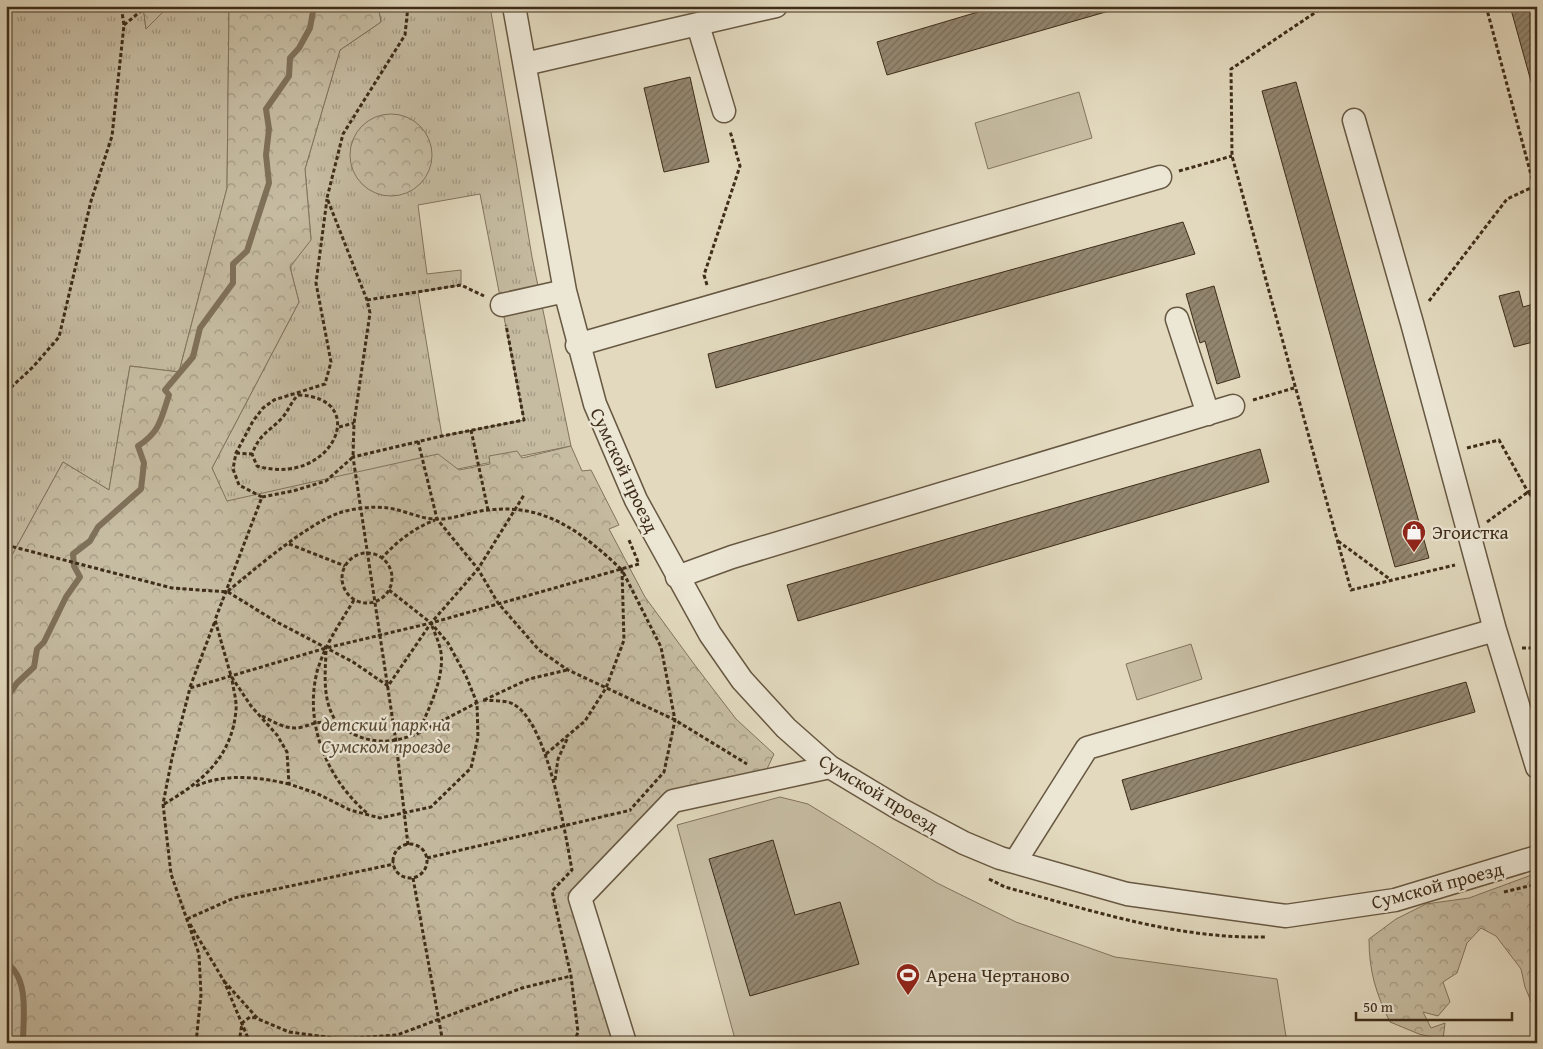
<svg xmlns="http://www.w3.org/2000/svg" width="1543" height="1049" viewBox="0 0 1543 1049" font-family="'Gentium Book Plus',serif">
<defs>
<pattern id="grass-tufts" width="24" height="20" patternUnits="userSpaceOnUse" patternTransform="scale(1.25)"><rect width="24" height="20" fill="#c6bca2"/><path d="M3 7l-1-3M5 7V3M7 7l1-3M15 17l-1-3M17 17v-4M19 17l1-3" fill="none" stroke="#a29983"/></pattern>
<pattern id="forest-crowns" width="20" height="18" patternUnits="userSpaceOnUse" patternTransform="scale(1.25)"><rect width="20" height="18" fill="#c6bca2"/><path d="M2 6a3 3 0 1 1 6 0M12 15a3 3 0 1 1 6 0" fill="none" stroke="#a29983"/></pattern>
<pattern id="building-hatch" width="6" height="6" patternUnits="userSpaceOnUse" patternTransform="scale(1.25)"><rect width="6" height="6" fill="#93866f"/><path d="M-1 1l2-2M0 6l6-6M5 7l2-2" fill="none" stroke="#796e5a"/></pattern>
</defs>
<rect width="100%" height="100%" fill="#e2d9be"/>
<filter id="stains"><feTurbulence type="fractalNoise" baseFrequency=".004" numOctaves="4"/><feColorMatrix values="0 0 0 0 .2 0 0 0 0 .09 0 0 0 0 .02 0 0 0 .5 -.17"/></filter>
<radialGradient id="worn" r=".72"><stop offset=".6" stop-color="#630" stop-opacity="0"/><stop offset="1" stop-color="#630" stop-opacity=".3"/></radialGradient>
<path fill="url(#grass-tufts)" stroke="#82745e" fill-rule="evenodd" d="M 6,6 L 143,6 L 146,29 L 169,6 L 229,6 L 227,188 L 179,372 L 130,366 L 109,490 L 63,462 L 6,566 Z
M 378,6 L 490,6 L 532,257 L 571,446 L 232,515 L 212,468 L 299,302 L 290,267 L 311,239 L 305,169 L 340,50 L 381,22 ZM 480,194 L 524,420 L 442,436 L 418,292 L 461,285 L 461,270 L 427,274 L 418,205 Z"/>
<path fill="url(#forest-crowns)" stroke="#82745e" d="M 143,6 L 169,6 L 146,29 Z
M 229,6 L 378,6 L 381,22 L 340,50 L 305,169 L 311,240 L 290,267 L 299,302 L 212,468 L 227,501 L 438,454 L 459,470 L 490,464 L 489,456 L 517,451 L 522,458 L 571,446 L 582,471 L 591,470 L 619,525 L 609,529 L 645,597 L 694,664 L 736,719 L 774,754 L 767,769 L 679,791 L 572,894 L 617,1043 L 6,1043 L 6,566 L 63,462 L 109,490 L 130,366 L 179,372 L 227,188 Z
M350 155a41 41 0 1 1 82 0a41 41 0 1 1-82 0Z
M 1537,873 L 1537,1016 L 1525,987 L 1521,969 L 1496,936 L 1481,928 L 1467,943 L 1457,973 L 1443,982 L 1450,1002 L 1438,1016 L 1423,1012 L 1431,1028 L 1445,1023 L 1443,1040 L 1419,1034 L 1390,1022 C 1376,994 1369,971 1369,939 L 1396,919 L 1426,904 L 1469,898 Z"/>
<path fill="#c6bca2" stroke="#82745e" d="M 1079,92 L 1092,138 L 988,169 L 975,123 Z
M 1191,644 L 1202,679 L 1137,700 L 1126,664 Z
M 780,797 L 808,804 L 937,883 L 1016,922 L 1115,957 L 1277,979 L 1287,1043 L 736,1043 L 677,825 Z"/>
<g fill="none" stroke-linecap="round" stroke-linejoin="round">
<path stroke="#7f715a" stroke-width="6" d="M 6,699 L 17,683 L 34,667 L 37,649 L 44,642 L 66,597 L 80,577 L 74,566 L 73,554 L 90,541 L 98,527 L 141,489 L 144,463 L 138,446 C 160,432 161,419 169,395 L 165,390 L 193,357 L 200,328 L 233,283 L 233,264 L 247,251 L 269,183 L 266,155 L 269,129 L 266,109 L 289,76 L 290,58 L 299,48 L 310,28 L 314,6
M 6,963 C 30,978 23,1018 23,1043"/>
</g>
<path fill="url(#building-hatch)" stroke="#3e2d19" d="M 998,6 L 1108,6 L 1109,11 L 887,75 L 877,42 Z
M 1510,6 L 1537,6 L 1537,84 L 1532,85 Z
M 690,77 L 709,162 L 664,172 L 644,88 Z
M 1296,82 L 1429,558 L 1395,567 L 1262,91 Z
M 1183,222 L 1195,254 L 716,388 L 708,354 Z
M 1214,286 L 1240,377 L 1217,384 L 1205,341 L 1200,343 L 1186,294 Z
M 1519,291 L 1523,307 L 1537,303 L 1537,341 L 1514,347 L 1499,296 Z
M 1260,449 L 1269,482 L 798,621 L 787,585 Z
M 1466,682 L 1475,712 L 1131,810 L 1122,780 Z
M 773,840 L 795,915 L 840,902 L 859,964 L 750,996 L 709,859 Z"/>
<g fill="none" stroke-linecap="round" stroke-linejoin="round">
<g stroke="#675842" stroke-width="25">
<path id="minor" d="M 514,6 L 565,291 L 595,404 L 636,500 L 710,634 L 742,680 L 786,728 L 830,767 L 900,809 L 964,843 L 1000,858 L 1127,894 L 1286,916 L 1395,900 L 1537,857
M 698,25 L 724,111
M 525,64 L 776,6
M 1354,120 L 1412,323 L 1495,630
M 502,305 L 565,291
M 1177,319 L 1208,414
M 577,345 L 1160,177
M 677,577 L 732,557 L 1233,406
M 1015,862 L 1087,748 L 1495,630 L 1537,767
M 625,1043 L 580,898 L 673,801 L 830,767"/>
</g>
<path stroke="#3e2d19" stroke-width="3" stroke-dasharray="4 2.5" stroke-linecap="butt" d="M 1325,6 L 1231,69 L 1232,156 L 1351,590 L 1455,565
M 1486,6 L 1534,186
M 124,25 L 147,6
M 1179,171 L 1232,156
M 707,285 L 704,275 L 740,166 L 730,131
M 367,300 L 461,285 L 484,296
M 1429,301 L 1507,199 L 1537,185
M 6,392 L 33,367 L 59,337 L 91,201 L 112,136 L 124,25 L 121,6
M 298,395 C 372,397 333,488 257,466 L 252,454 C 260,433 269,432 282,418 C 289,410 291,402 298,395 Z
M 1253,400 L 1294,388
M 339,427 L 354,423
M 471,430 L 488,510
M 418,441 L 437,519 L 478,569 L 498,603 L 539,650 L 568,670 L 675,720 L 747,764
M 1467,448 L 1499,440 L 1528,492 L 1537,496
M 236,453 L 252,454
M 1529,493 L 1537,504
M 262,497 L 239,485 L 233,469 L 236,453 L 253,421 L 263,408 L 274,400 L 325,384 L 331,362 L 316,283 L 327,199
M 1487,522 L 1528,492 L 1537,489
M 1338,541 L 1391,580
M 289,544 L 345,566
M 6,545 L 172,588 L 228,592 L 275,621 L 353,662 L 388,686 L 431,623 L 478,569 L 524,495
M342 578a25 25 0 1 1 50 0a25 25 0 1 1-50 0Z
M 381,559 C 396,542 414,528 435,520
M 389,590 L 431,623 L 448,643 L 466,676 L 477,703 L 478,737 L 471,768 L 431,807 L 380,818 L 350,810 L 316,793 L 289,784 L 287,752 L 277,735 L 251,706 L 231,676 L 215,620 L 262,497 L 293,491 L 326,481 L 353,457 L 354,423 L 370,313 L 367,300 L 327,198 L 343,134 L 405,35 L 408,6
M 228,591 C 255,569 307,524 339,513 C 354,508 373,506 388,508 C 404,510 420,519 436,519 C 453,520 472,511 489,510 C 545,503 583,533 622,570
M 354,600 C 340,623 324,646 317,672 C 304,724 327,779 367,813
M 1522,648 L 1537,648
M 326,651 C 325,678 322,703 339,726
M 190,687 L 215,621
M 483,700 C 491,701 506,700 513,704 C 548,722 565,833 572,870 L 552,891 L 571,976 L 578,1032 L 574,1043
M 484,700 L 529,679 L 567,670
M 262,716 C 274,722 288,731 302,727 C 313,724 317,721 328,723 C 337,724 346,730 353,734 C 377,745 394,742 417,734 C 428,712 447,673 440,648 C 438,640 435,633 432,626
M 417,734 L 478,702
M 546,754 L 585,721 L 606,688 L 624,640 L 622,570 L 661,647 L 675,720 L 664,772 L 630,810
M 555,780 L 558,759 L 568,737
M 196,786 C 225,773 259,777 289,784
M 164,804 C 202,782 232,757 236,710 C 237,700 233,689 232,679
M393 861a17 17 0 1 1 34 0a17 17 0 1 1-34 0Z
M 408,845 L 396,742 L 353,457 L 442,436 L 524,420 L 506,325
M 427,858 L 631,810
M 413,878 L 443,1043
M 989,879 L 1005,887 C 1090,910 1176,939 1265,937
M 1504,892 L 1537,884
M 187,919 L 234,898 L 394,864
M 190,924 L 224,981 L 250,1043
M 224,981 L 258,1019 L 289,1032 L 341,1039 L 397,1035 L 522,988 L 571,976
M 196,1043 L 201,994 L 199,954 L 171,874 L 163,804 L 172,758 L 190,688 L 326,648 L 431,623 L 639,564 L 629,540
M 239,1043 L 242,1023 L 250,1017 L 256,1018"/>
<use href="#minor" stroke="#ece6d5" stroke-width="22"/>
</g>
<defs>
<g id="shop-pin" transform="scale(1.25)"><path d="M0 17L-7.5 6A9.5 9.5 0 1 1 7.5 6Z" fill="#8f2418" stroke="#ece6d5"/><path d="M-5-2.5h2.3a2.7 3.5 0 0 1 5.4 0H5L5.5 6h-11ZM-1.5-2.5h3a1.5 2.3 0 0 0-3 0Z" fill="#fff"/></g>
<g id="stadium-pin" transform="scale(1.25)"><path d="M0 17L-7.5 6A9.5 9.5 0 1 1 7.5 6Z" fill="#8f2418" stroke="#ece6d5"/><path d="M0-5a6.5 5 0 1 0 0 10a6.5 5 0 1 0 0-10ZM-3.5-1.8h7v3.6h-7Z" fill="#fff"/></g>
</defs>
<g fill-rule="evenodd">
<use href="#shop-pin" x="1414" y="532"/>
<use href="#stadium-pin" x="908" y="975"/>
</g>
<g text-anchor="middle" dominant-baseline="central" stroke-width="4.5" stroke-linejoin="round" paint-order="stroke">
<g font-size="19" fill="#3e2d19" stroke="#ece6d5">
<text transform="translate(625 470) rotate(65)">Сумской проезд</text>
<text transform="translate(879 793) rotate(31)">Сумской проезд</text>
<text transform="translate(1437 885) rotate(-15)">Сумской проезд</text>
</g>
<g font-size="19" fill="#3e2d19" stroke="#ece6d5" text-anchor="start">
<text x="1432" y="532">Эгоистка</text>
<text x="926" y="975">Арена Чертаново</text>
</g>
<g font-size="19" font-style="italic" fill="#594a34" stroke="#ece6d5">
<text x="386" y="724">детский парк на<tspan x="386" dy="22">Сумском проезде</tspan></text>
</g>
</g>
<rect width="1543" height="1049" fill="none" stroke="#e2d9be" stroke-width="25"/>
<rect x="8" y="8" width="1528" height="1034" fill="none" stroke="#3e2d19" stroke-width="2.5"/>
<rect x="12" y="12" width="1518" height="1024" fill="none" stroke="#3e2d19"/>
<path d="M1356 1012v8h156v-8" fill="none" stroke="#3e2d19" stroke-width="2.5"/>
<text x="1363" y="1012" font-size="15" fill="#3e2d19" stroke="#ece6d5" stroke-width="4" paint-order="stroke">50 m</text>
<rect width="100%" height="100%" filter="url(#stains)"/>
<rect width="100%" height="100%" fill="url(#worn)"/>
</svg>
